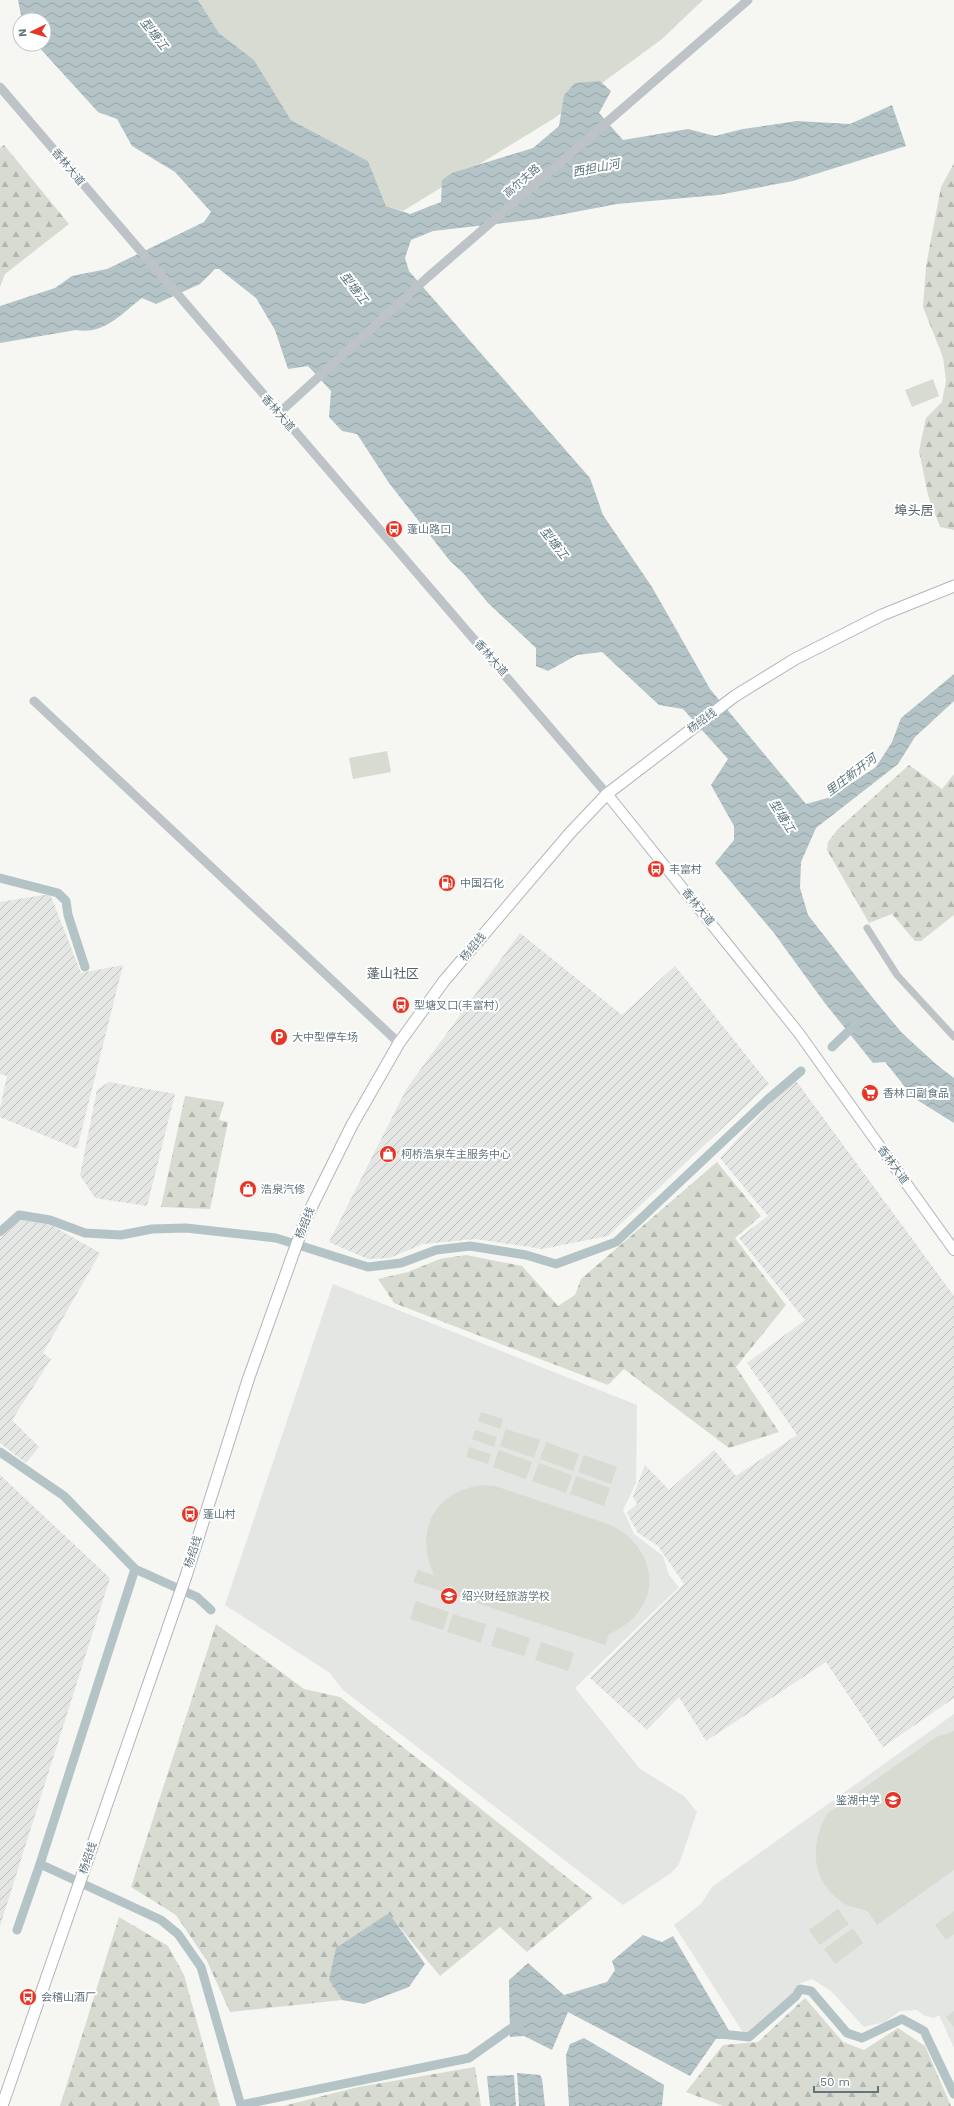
<svg xmlns="http://www.w3.org/2000/svg" width="954" height="2106" viewBox="0 0 954 2106" font-family="'Work Sans','Noto Sans SC',sans-serif">
<defs>
<pattern id="industrial-furrows" width="10" height="10" patternUnits="userSpaceOnUse"><rect width="10" height="10" fill="#e4e6e4"/><path d="M-1 1l2-2M0 10L10 0M9 11l2-2" fill="none" stroke="#bcbfbe"/></pattern>
<pattern id="forest-firs" width="22" height="20" patternUnits="userSpaceOnUse"><rect width="22" height="20" fill="#d7dbd2"/><path d="M5 1l3.5 6h-7zM16 11l3.5 6h-7z" fill="#b2b6b0"/></pattern>
<pattern id="water-waves" width="16" height="10" patternUnits="userSpaceOnUse"><rect width="16" height="10" fill="#b4c4c6"/><path d="M0 5q4-4 8 0t8 0" fill="none" stroke="#96a4a6"/></pattern>
</defs>
<rect width="100%" height="100%" fill="#f6f6f3"/>
<path fill="#e4e6e4" d="M 333,1284 L 637,1405 L 636,1483 L 623,1510 L 634,1534 L 663,1556 L 669,1575 L 679,1587 L 575,1688 L 640,1769 L 684,1796 L 697,1812 L 679,1864 L 671,1873 L 623,1905 L 343,1690 L 330,1673 L 225,1605 Z
M 954,1714 L 954,2048 L 939,2015 L 934,2018 L 925,2016 L 917,2010 L 900,2011 L 885,2022 L 864,2027 L 831,1991 L 812,1979 L 798,1984 L 792,1997 L 746,2037 L 674,1925 L 701,1904 L 712,1887 Z"/>
<path fill="url(#industrial-furrows)" d="M 50,894 L 81,973 L 123,965 L 77,1149 L 0,1117 L 0,1108 L 7,1076 L 0,1074 L 0,902 Z
M 520,933 L 622,1015 L 675,966 L 769,1084 L 608,1236 L 542,1249 L 476,1239 L 423,1244 L 389,1258 L 368,1259 L 329,1242 L 407,1088 Z
M 794,1078 L 954,1296 L 954,1698 L 883,1747 L 826,1662 L 706,1741 L 679,1697 L 647,1730 L 590,1678 L 684,1584 L 658,1546 L 638,1533 L 627,1513 L 637,1504 L 633,1496 L 645,1465 L 669,1490 L 714,1450 L 736,1476 L 797,1435 L 747,1363 L 805,1320 L 739,1238 L 768,1216 L 720,1158 Z
M 109,1082 L 175,1094 L 147,1206 L 95,1198 L 80,1175 L 97,1090 Z
M 20,1220 L 51,1225 L 100,1253 L 43,1353 L 51,1359 L 12,1420 L 39,1447 L 26,1463 L 0,1443 L 0,1239 Z
M 0,1475 L 110,1578 L 0,1926 Z"/>
<path fill="#d7dbd2" d="M 198,0 L 703,0 L 662,39 L 553,119 L 403,211 L 386,206 L 368,161 L 291,120 L 254,60 L 219,33 Z
M 933,379 L 939,396 L 912,407 L 905,390 Z
M 387,751 L 391,772 L 353,779 L 349,758 Z
M 481,1412 L 503,1419 L 500,1429 L 478,1421 Z
M 506,1429 L 540,1440 L 534,1458 L 500,1446 Z
M 475,1430 L 497,1437 L 494,1447 L 472,1439 Z
M 546,1442 L 579,1454 L 573,1471 L 540,1459 Z
M 469,1447 L 491,1454 L 488,1464 L 466,1457 Z
M 499,1450 L 532,1462 L 526,1479 L 493,1467 Z
M 584,1455 L 617,1467 L 611,1484 L 578,1472 Z
M 539,1463 L 572,1475 L 566,1493 L 532,1481 Z
M 576,1476 L 610,1488 L 604,1506 L 570,1494 Z
M 482,1485 L 495,1486 L 611,1525 C 662,1551 663,1611 609,1634 L 605,1645 L 413,1582 L 418,1570 L 434,1575 C 414,1532 433,1492 482,1485 Z
M 416,1601 L 449,1612 L 443,1630 L 410,1619 Z
M 453,1614 L 486,1624 L 481,1643 L 447,1632 Z
M 497,1627 L 530,1638 L 524,1656 L 491,1646 Z
M 541,1642 L 574,1653 L 568,1671 L 535,1660 Z
M 954,1731 L 954,1870 L 877,1925 C 874,1921 871,1915 868,1912 C 862,1908 852,1908 845,1904 C 811,1883 809,1846 827,1814 L 936,1737 Z
M 838,1909 L 849,1924 L 820,1945 L 809,1930 Z
M 954,1911 L 954,1934 L 946,1940 L 935,1925 Z
M 853,1928 L 863,1943 L 835,1964 L 824,1949 Z
M 954,2011 L 954,2027 L 946,2017 Z"/>
<path fill="url(#forest-firs)" d="M 4,145 L 69,224 L 5,274 L 0,287 L 0,148 Z
M 954,163 L 954,530 L 940,527 L 928,495 L 919,451 L 926,418 L 942,402 L 946,381 L 943,357 L 923,307 L 926,266 L 941,187 Z
M 909,765 L 942,789 L 954,774 L 954,915 L 921,941 L 915,941 L 892,914 L 869,923 L 827,850 L 828,842 L 837,830 Z
M 185,1096 L 224,1102 L 219,1120 L 228,1122 L 210,1209 L 161,1207 Z
M 717,1162 L 761,1216 L 735,1238 L 786,1305 L 736,1367 L 779,1432 L 729,1448 L 624,1369 L 608,1385 L 394,1303 L 378,1279 L 408,1272 L 440,1259 L 466,1255 L 522,1266 L 558,1306 L 575,1295 L 581,1279 Z
M 216,1624 L 304,1689 L 340,1697 L 593,1898 L 527,1952 L 500,1927 L 440,1976 L 388,1913 L 329,1980 L 342,2000 L 230,2012 L 207,1961 L 176,1915 L 131,1887 Z
M 119,1917 L 168,1946 L 184,1975 L 220,2106 L 60,2106 Z
M 805,1998 L 843,2042 L 864,2050 L 898,2028 L 925,2046 L 951,2106 L 723,2106 L 686,2092 L 723,2045 L 758,2042 Z
M 475,2067 L 481,2106 L 283,2106 L 358,2087 Z"/>
<path fill="url(#water-waves)" d="M 18,0 L 198,0 L 219,33 L 254,60 L 291,120 L 368,161 L 386,206 L 410,214 L 441,202 L 442,180 L 452,173 L 533,148 L 559,126 L 564,95 L 575,83 L 600,81 L 611,91 L 599,113 L 623,140 L 688,129 L 715,136 L 743,129 L 797,121 L 850,124 L 892,105 L 906,146 L 793,181 L 718,195 L 617,204 L 538,219 L 433,231 L 411,240 L 405,258 L 409,271 L 590,478 L 603,515 L 652,587 L 710,689 L 806,804 L 831,797 L 876,767 L 892,742 L 901,718 L 954,674 L 954,701 L 915,737 L 898,764 L 816,828 L 801,862 L 800,888 L 808,915 L 872,997 L 902,1033 L 937,1065 L 954,1078 L 954,1123 L 914,1098 L 885,1062 L 873,1063 L 824,1002 L 774,933 L 715,863 L 734,840 L 734,826 L 711,785 L 728,759 L 683,709 L 659,705 L 602,652 L 577,655 L 548,671 L 536,666 L 536,648 L 488,603 L 464,574 L 450,561 L 389,483 L 357,434 L 342,431 L 329,417 L 331,391 L 308,366 L 288,369 L 275,330 L 256,298 L 219,269 L 215,269 L 200,284 L 156,304 L 142,298 C 121,314 104,335 76,330 L 0,343 L 0,306 L 55,288 L 72,276 L 107,269 L 204,222 L 211,212 L 175,172 L 132,146 L 117,119 L 98,112 L 36,44 L 44,44 L 44,20 L 22,20 Z
M 389,1913 L 425,1964 L 409,1987 L 364,2004 L 342,2000 L 329,1980 L 336,1948 Z
M 643,1935 L 662,1942 L 673,1936 L 734,2039 L 716,2039 L 690,2076 L 568,2012 L 552,2050 L 524,2036 L 510,2037 L 509,1980 L 528,1963 L 564,1995 L 607,1982 L 615,1970 L 612,1961 Z
M 584,2038 L 664,2085 L 662,2106 L 569,2106 L 566,2055 L 570,2044 Z
M 517,2073 L 540,2075 L 542,2079 L 545,2106 L 519,2106 Z
M 514,2075 L 516,2106 L 490,2106 L 487,2076 Z"/>
<g fill="none" stroke-linecap="round" stroke-linejoin="round">
<path stroke="#b4c4c6" stroke-width="9" d="M 0,878 L 58,893 L 66,901 L 68,915 L 85,967
M 832,1047 L 857,1023
M 0,1232 L 19,1215 L 50,1220 L 85,1233 L 121,1235 L 152,1229 L 186,1228 L 276,1238 L 368,1267 L 401,1263 L 436,1250 L 470,1246 L 526,1255 L 556,1264 L 616,1242 L 767,1100 L 801,1071
M 0,1452 L 64,1496 L 135,1569 L 40,1864 L 17,1930
M 135,1569 L 197,1597 L 211,1610
M 40,1864 L 161,1920 L 178,1934 L 201,1967 L 241,2106
M 721,2034 L 749,2037 L 796,1996 L 800,1989 L 811,1991 L 847,2033 L 862,2038 L 902,2019 L 924,2031 L 954,2094
M 241,2105 L 469,2058 L 510,2029 L 520,2024"/>
<g stroke="#afb7ba" stroke-width="12">
<path id="secondary" d="M 607,794 L 798,1032 L 954,1250"/>
</g>
<g stroke="#b1b7ba" stroke-width="13">
<path id="primary" d="M 2,2106 L 186,1576 L 248,1380 L 306,1218 L 352,1125 L 399,1043 L 444,981 L 570,833 L 607,794 L 735,696 L 795,659 L 882,615 L 954,586"/>
</g>
<path stroke="#bdc3c6" stroke-width="7" d="M 867,928 L 897,975 L 954,1037"/>
<path stroke="#bdc3c6" stroke-width="9" d="M 0,87 C 201,324 405,558 607,794
M 278,414 L 428,277 L 748,0
M 34,701 L 399,1043"/>
<use href="#secondary" stroke="#fff" stroke-width="10"/>
<use href="#primary" stroke="#fff" stroke-width="11"/>
</g>
<defs>
<g id="bus-disc" transform="scale(0.9)"><circle r="9.5" fill="#e43626" stroke="#fff"/><path d="M-5-6H5V4H4V6H2V4H-2V6H-4V4H-5ZM-3.5-4V0h7V-4ZM-3.5 1.2v1.5H-2V1.2ZM2 1.2v1.5H3.5V1.2Z" fill="#fff"/></g>
<g id="fuel-disc" transform="scale(0.9)"><circle r="9.5" fill="#e43626" stroke="#fff"/><path d="M-5.5-6h7V0h2V4h1.3V-2.5L3-4.5l.8-.8L6-3V5H2.5V1h-1V6h-7ZM-4.2-4.7v3.2H.2V-4.7Z" fill="#fff"/></g>
<g id="parking-disc" transform="scale(0.9)"><circle r="9.5" fill="#e43626" stroke="#fff"/><path d="M-3.5-5.5H1a3.5 3.5 0 0 1 0 7H-1V5.5H-3.5ZM-1-3.4V-.6H.8a1.4 1.4 0 0 0 0-2.8Z" fill="#fff"/></g>
<g id="supermarket-disc" transform="scale(0.9)"><circle r="9.5" fill="#e43626" stroke="#fff"/><path d="M-6-5.5h2.5l.6 2H6L4.5 2H-2.5L-4.4-4H-6ZM-1.5 3.2a1.3 1.3 0 1 0 .1 0ZM3 3.2a1.3 1.3 0 1 0 .1 0Z" fill="#fff"/></g>
<g id="shop-disc" transform="scale(0.9)"><circle r="9.5" fill="#e43626" stroke="#fff"/><path d="M-5-2.5h2.3a2.7 3.5 0 0 1 5.4 0H5L5.5 6h-11ZM-1.5-2.5h3a1.5 2.3 0 0 0-3 0Z" fill="#fff"/></g>
<g id="school-disc" transform="scale(0.9)"><circle r="9.5" fill="#e43626" stroke="#fff"/><path d="M0-5L7-2L0 1L-7-2ZM-4 1L0 2.5L4 1V4Q0 6-4 4Z" fill="#fff"/></g>
</defs>
<g fill-rule="evenodd">
<use href="#bus-disc" x="394" y="529"/>
<use href="#bus-disc" x="656" y="869"/>
<use href="#fuel-disc" x="447" y="883"/>
<use href="#bus-disc" x="401" y="1005"/>
<use href="#parking-disc" x="279" y="1037"/>
<use href="#supermarket-disc" x="870" y="1093"/>
<use href="#shop-disc" x="388" y="1154"/>
<use href="#shop-disc" x="248" y="1189"/>
<use href="#bus-disc" x="190" y="1514"/>
<use href="#school-disc" x="449" y="1596"/>
<use href="#school-disc" x="893" y="1800"/>
<use href="#bus-disc" x="28" y="1997"/>
</g>
<g text-anchor="middle" dominant-baseline="central" stroke-width="4" stroke-linejoin="round" paint-order="stroke">
<g font-size="11" fill="#61767e" stroke="#fff">
<text transform="translate(68 167) rotate(50)">香林大道</text>
<text transform="translate(522 181) rotate(-41)">高尔夫路</text>
<text transform="translate(278 413) rotate(49)">香林大道</text>
<text transform="translate(491 658) rotate(49)">香林大道</text>
<text transform="translate(702 721) rotate(-36)">杨绍线</text>
<text transform="translate(698 907) rotate(51)">香林大道</text>
<text transform="translate(473 947) rotate(-50)">杨绍线</text>
<text transform="translate(893 1165) rotate(54)">香林大道</text>
<text transform="translate(305 1223) rotate(-68)">杨绍线</text>
<text transform="translate(193 1552) rotate(-72)">杨绍线</text>
<text transform="translate(88 1858) rotate(-71)">杨绍线</text>
</g>
<g font-size="11" fill="#61767e" stroke="#fff" text-anchor="start">
<text x="407" y="529">蓬山路口</text>
<text x="669" y="869">丰富村</text>
<text x="460" y="883">中国石化</text>
<text x="414" y="1005">型塘叉口(丰富村)</text>
<text x="292" y="1037">大中型停车场</text>
<text x="883" y="1093">香林口副食品</text>
<text x="401" y="1154">柯桥浩泉车主服务中心</text>
<text x="261" y="1189">浩泉汽修</text>
<text x="203" y="1514">蓬山村</text>
<text x="462" y="1596">绍兴财经旅游学校</text>
<text x="880" y="1800" text-anchor="end">鉴湖中学</text>
<text x="41" y="1997">会稽山酒厂</text>
</g>
<g font-size="12" font-style="italic" fill="#5c767a" stroke="#fff">
<text transform="translate(154 34) rotate(52)">型塘江</text>
<text transform="translate(596 168) rotate(-11)">西担山河</text>
<text transform="translate(354 288) rotate(52)">型塘江</text>
<text transform="translate(554 543) rotate(52)">型塘江</text>
<text transform="translate(851 775) rotate(-37)">里庄新开河</text>
<text transform="translate(782 816) rotate(58)">型塘江</text>
</g>
<g font-size="13" fill="#536369" stroke="#fff">
<text x="914" y="510">埠头居</text>
<text x="393" y="973">蓬山社区</text>
</g>
</g>
<g transform="translate(32 32) rotate(265)"><circle r="19" fill="#ffffff" stroke="#c0c8cb"/>
<path d="M0-3L7 15L0 10L-7 15Z" fill="#e43626"/>
<text y="-6" font-size="11" font-weight="bold" text-anchor="middle" fill="#61767e">N</text>
</g>
<path d="M814 2086v6h64v-6" fill="none" stroke="#61767e" stroke-width="2"/>
<text x="820" y="2086" font-size="12" fill="#61767e" stroke="#ffffff" stroke-width="3" paint-order="stroke">50 m</text>
</svg>
